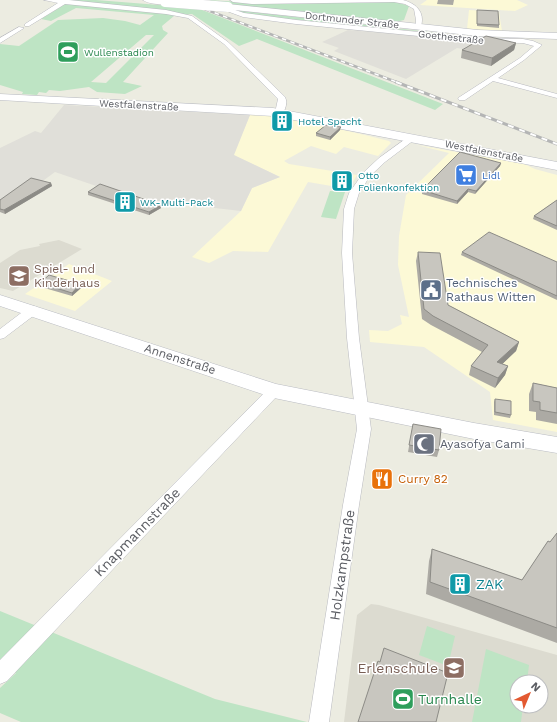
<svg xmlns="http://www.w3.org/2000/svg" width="557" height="722" viewBox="0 0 557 722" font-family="'Work Sans',sans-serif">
<rect width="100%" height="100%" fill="#ecece1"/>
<path fill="#fcf9d6" d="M 427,0 L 517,0 L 528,5 L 515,11 L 420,5 Z
M 469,10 L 499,12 L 502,31 L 467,29 Z
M 250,115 L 281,116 L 365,135 L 389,141 L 391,143 L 378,156 L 344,147 L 336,154 L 311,146 L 284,161 L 289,164 L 357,175 L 349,189 L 308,182 L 268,252 L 233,251 L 209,263 L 206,262 L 192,257 L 241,211 L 252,188 L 280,177 L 233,155 Z
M 417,145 L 524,164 L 535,169 L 557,175 L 557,432 L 493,420 L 490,392 L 424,347 L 370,342 L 369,330 L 388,331 L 402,324 L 400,315 L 409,317 L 398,265 L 399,236 L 406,195 L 449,153 Z
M 69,264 L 112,281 L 75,311 L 25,294 Z"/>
<path fill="#e0dfd9" d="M 348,30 L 448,38 L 474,41 L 463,49 L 457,48 L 406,79 L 334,51 L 339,48 L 322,42 Z
M 64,105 L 250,115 L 234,155 L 280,177 L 252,188 L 241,211 L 162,202 L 108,190 L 55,172 L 40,183 L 0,204 L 0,148 L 35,131 L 41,133 Z"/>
<path fill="#dcdbd0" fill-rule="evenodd" d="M 59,240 L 82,249 L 13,291 L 0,288 L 0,263 L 20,250 L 40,246 L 39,244 Z
M 371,604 L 379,605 L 557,655 L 557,722 L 344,722 L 357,615 ZM 517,682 L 541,682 L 541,706 L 517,706 Z"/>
<path fill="#bee4c4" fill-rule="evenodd" d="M 62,0 L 96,0 L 197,8 L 443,104 L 435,110 L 257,39 L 239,46 L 192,14 L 174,16 L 162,26 L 163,30 L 168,33 L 123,82 L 142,86 L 125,94 L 97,92 L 89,87 L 60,91 L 49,90 L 46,93 L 39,92 L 37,95 L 22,94 L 23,92 L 0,85 L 0,44 L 19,46 L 58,20 L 103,18 L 125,21 L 140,25 L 154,15 L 76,8 L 51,21 L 41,19 L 70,1 ZM 146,35 L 154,35 L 106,83 L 91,82 Z
M 209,0 L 272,4 L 396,2 L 409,6 L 404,20 L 396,22 L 215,3 Z
M 235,10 L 448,34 L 288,19 L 247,14 Z
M 330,191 L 345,192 L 336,219 L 321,217 Z
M 0,611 L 215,699 L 307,722 L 21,722 L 0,713 L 0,688 L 16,673 L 0,666 Z
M 427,626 L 455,636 L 448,666 L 419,655 Z
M 486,649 L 529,665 L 527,682 L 517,682 L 517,706 L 523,706 L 521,722 L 472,722 Z"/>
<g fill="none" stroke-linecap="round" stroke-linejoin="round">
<g stroke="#b9bac0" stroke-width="1">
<path id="street" d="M 44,0 L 69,0 L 166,10 L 192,16 L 228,42 L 285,97 C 288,103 285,110 282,115 L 276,115 L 275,113 L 278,99 L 224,44 L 188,18 L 166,14 L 65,4 L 29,26 L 25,26 L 25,24 L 58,3 Z
M 230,0 L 403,0 C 418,4 426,14 420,29 L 416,29 L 416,20 L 414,9 L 405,4 L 394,2 L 252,4 L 233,2 Z
M 215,3 L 244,13 L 296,20 L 480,38 L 523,39 L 533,41 L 542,45 L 524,60 L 498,78 L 557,94 L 557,98 L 493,81 L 465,100 L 459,100 L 458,98 L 520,58 L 534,46 L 523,43 L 480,42 L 296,24 L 243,17 L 213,6 L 212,5 Z
M 19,27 L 24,28 L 0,43 L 0,38 Z
M 411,135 L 414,136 L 415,138 L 414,140 L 385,162 L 370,176 L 359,193 L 354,209 L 352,253 L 359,338 L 371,429 L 359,505 L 329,722 L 309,722 L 343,505 L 357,429 L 347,338 L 342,253 L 344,209 L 349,193 L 364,172 L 379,158 Z
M 33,306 L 37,307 L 39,310 L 37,313 L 4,338 L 0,339 L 0,329 L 29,307 Z
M 274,386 L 279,388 L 281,391 L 279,394 L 7,681 L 0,684 L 0,660 L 269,388 Z"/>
</g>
<g stroke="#babcc3" stroke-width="1">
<path id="secondary" d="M 143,0 L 167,0 L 169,2 C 164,6 148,4 143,0 Z
M 228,4 L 478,30 L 557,33 L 557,39 L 478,36 L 225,9 L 224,7 Z
M 0,94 L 273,108 L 557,162 L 557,170 L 273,116 L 0,100 Z
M 0,295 L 276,384 L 474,423 L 557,437 L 557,453 L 474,439 L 274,398 L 0,306 Z"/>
</g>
<use href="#street" fill="#fff" fill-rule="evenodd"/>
<use href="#secondary" fill="#fff" fill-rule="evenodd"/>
<g stroke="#b4b5b5" stroke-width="2.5">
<path id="rail-far1" d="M 181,0 L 399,83"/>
</g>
<g stroke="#b4b5b5" stroke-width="3">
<path id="rail" d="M 396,82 L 557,144"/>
</g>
<use href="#rail-far1" stroke="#fff" stroke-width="1.5" stroke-dasharray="4.5" stroke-linecap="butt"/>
<use href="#rail" stroke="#fff" stroke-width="2" stroke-dasharray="6" stroke-linecap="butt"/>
<g stroke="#babcc3" stroke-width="10" stroke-linecap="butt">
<path id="secondary-bridge" d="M 165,2 L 228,7"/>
</g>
<use href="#secondary-bridge" stroke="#fff" stroke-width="10"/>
</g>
<path fill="#acaaa4" d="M 438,0 L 454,0 L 453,5 L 437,4 Z
M 477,10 L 499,25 L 499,28 L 477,26 Z
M 516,43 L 514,50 L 491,66 L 461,58 L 462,50 Z
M 340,130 L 330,140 L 316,136 L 316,133 Z
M 501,163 L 500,166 L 475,194 L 468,192 L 457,204 L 422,194 L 422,190 Z
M 51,183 L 52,186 L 5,214 L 0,212 L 0,200 Z
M 88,192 L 161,205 L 161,208 L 149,215 L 88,195 Z
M 557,200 L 557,230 L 533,219 L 534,216 Z
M 418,252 L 448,305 L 519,342 L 516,351 L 502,364 L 508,366 L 505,375 L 495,388 L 469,375 L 471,366 L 482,352 L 431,325 L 422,319 L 416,261 Z
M 462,252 L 557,262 L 557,300 L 461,255 Z
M 40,283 L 81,288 L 72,296 L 41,287 Z
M 533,383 L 557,388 L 557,424 L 536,420 L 536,412 L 529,411 L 529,394 Z
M 495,399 L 511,415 L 510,418 L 494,415 L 494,402 Z
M 413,424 L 439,450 L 437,457 L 408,452 Z
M 557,533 L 557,643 L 426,594 L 429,561 L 432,549 L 522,580 L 550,542 Z"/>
<path fill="#8c8b86" d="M 516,43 L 514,50 L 491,66 L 492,58 Z
M 341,127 L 340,130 L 330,140 L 330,137 Z
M 501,163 L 500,166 L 475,194 L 476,191 Z
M 51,183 L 52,186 L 5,214 L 4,210 Z
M 468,189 L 468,192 L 457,204 L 457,201 Z
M 161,205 L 161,208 L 149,215 L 149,212 Z
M 80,284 L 81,288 L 72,296 L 72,293 Z
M 519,342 L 516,351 L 495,371 L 497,362 Z
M 508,366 L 505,375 L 495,388 L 498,378 Z"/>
<path fill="#c8c6bf" stroke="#8c8b86" d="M 477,10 L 498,11 L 499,25 L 477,24 Z
M 486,36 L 516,43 L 492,58 L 462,50 Z
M 326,125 L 341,127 L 330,137 L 316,133 Z
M 460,152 L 501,163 L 476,191 L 468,189 L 457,201 L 422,190 Z
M 31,178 L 51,183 L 4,210 L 0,209 L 0,200 Z
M 100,184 L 161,205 L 149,212 L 88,192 Z
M 557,200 L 557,226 L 534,216 Z
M 489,232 L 557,262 L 557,296 L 462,252 Z
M 418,252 L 440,253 L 448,305 L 519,342 L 497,362 L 508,366 L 498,378 L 471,366 L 488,345 L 433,316 L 424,309 Z
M 49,275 L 80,284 L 72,293 L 40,283 Z
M 533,383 L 557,388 L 557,413 L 540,410 L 540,402 L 533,401 Z
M 495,399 L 511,401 L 511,415 L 495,412 Z
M 413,424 L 441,429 L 439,450 L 409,445 Z
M 557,533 L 557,628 L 430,582 L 432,549 L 522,580 L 548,541 L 550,542 Z
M 384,648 L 448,673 L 436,722 L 358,722 L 378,661 L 380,662 Z"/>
<defs>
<g id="stadium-square" transform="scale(1.15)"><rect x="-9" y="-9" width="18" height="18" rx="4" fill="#2e9e5b" stroke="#fff"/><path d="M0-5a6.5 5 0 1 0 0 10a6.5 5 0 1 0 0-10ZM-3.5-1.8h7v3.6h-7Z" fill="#fff"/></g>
<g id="building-square" transform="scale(1.15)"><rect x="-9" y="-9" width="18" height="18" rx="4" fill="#0f9aa8" stroke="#fff"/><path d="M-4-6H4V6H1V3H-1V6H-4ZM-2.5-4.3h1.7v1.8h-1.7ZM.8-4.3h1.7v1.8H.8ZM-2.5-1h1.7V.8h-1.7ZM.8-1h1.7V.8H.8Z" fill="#fff"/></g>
<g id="supermarket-square" transform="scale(1.15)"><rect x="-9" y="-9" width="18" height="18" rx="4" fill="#3f7fe0" stroke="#fff"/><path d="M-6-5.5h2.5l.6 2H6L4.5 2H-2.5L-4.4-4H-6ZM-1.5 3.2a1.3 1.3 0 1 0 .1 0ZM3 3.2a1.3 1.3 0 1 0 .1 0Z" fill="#fff"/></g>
<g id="school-square" transform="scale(1.15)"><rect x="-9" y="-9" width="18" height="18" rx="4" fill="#8d6e63" stroke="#fff"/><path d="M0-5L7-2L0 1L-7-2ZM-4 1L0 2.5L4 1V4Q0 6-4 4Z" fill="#fff"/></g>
<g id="civic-square" transform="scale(1.15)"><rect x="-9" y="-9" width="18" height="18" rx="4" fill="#5c6f8a" stroke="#fff"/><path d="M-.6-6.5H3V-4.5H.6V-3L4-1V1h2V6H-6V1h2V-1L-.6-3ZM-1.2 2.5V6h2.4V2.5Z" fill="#fff"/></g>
<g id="mosque-square" transform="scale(1.15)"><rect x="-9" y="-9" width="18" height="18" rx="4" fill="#6b7280" stroke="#fff"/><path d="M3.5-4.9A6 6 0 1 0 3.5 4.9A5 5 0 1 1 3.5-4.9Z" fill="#fff"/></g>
<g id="restaurant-square" transform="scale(1.15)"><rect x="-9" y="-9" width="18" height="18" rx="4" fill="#e8710a" stroke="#fff"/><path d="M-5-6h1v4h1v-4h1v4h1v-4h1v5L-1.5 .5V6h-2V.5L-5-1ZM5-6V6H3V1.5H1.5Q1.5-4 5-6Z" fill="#fff"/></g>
</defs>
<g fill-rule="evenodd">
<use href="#stadium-square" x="68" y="52"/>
<use href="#building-square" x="282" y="121"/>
<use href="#supermarket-square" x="466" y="175"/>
<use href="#building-square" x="342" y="181"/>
<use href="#building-square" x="125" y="202"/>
<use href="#school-square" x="19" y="276"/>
<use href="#civic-square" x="431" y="290"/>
<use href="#mosque-square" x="424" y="444"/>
<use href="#restaurant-square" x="382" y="479"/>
<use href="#building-square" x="460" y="584"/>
<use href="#school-square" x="454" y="668"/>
<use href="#stadium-square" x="403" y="699"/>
</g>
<g text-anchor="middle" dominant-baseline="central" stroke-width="3" stroke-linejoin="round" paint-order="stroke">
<g font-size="10" fill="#5a5c62" stroke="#fff">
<text transform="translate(352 20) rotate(6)">Dortmunder Straße</text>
<text transform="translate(451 37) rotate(6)">Goethestraße</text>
<text transform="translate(139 105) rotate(3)">Westfalenstraße</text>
<text transform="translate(484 151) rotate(11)">Westfalenstraße</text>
</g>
<g font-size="10" fill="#27864d" stroke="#fff" text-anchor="start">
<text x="84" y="52">Wullenstadion</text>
</g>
<g font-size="10" fill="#0d838f" stroke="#fff" text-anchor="start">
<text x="298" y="121">Hotel Specht</text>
<text x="358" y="175">Otto<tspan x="358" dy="12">Folienkonfektion</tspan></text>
<text x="140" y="202">WK-Multi-Pack</text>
</g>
<g font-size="10" fill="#366cbe" stroke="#fff" text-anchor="start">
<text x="482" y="175">Lidl</text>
</g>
<g font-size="12" fill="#785e54" stroke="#fff" text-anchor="start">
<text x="34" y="269">Spiel- und<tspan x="34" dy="14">Kinderhaus</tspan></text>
</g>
<g font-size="12" fill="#4e5e75" stroke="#fff" text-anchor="start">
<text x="446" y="283">Technisches<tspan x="446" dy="14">Rathaus Witten</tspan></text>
</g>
<g font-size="12" fill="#5a5c62" stroke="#fff">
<text transform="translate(180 359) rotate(18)">Annenstraße</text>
</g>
<g font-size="12" fill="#5b616d" stroke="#fff" text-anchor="start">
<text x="440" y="444">Ayasofya Cami</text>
</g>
<g font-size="12" fill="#c56008" stroke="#fff" text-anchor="start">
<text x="398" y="479">Curry 82</text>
</g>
<g font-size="14" fill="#5a5c62" stroke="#fff">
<text transform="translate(137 532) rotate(-46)">Knapmannstraße</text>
<text transform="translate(342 565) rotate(-82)">Holzkampstraße</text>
</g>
<g font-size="14" fill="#0d838f" stroke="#fff" text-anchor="start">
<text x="476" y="584">ZAK</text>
</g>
<g font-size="14" fill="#785e54" stroke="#fff" text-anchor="end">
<text x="438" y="668">Erlenschule</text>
</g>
<g font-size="14" fill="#27864d" stroke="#fff" text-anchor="start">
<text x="418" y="699">Turnhalle</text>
</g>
</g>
<g transform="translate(529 694) rotate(44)"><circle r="19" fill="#ffffff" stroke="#bdbec0"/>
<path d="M0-3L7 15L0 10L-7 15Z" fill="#e35931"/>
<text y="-6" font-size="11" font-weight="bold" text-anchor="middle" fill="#5a5c62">N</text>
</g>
</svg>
